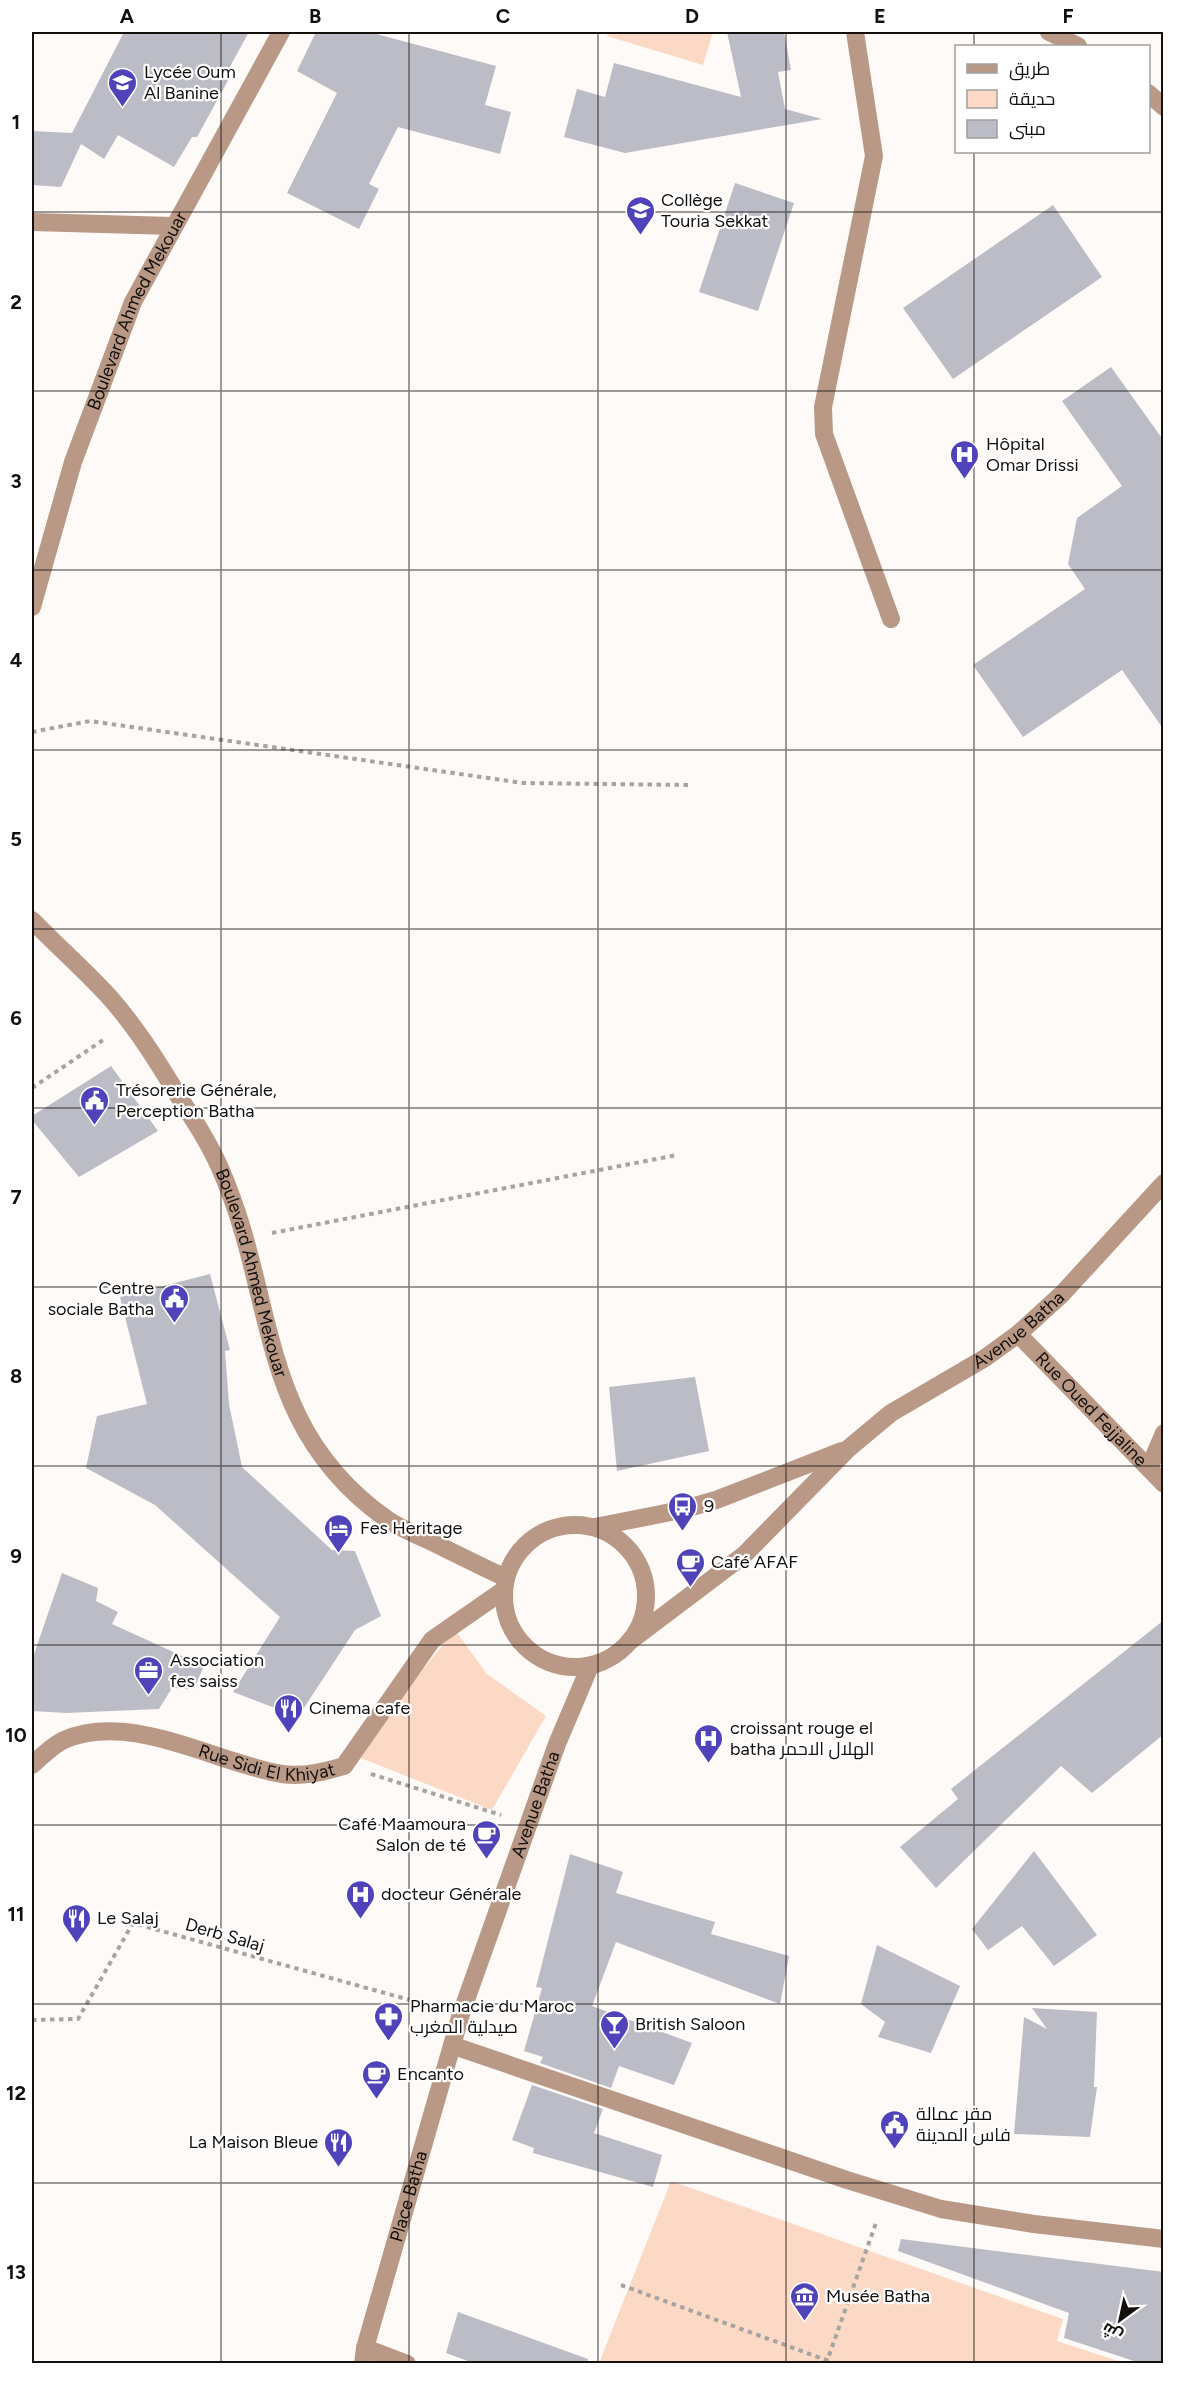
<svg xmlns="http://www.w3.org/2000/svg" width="1195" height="2395" viewBox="0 0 1195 2395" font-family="Figtree,Cairo,sans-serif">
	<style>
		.green { fill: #fcd9c4 }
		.building { fill: #bbbcc5 }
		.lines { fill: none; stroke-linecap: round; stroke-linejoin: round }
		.path { stroke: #a6a3a1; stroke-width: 4; stroke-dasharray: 4.5 4.5; stroke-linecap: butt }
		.lane { stroke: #b99986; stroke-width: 18 }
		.street { stroke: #b99986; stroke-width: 18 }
		.grid { fill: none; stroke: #120f0d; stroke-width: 1.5; stroke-opacity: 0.55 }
		.labels { text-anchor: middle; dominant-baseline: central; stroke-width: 4.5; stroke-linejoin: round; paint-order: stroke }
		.poi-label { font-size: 18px; fill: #120f0d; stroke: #fff; text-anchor: start }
		.street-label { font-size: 18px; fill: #120f0d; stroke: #fff }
		.neatline { fill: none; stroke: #120f0d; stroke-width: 2 }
		.grid-label { font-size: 20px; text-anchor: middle; font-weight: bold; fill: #120f0d }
	</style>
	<rect width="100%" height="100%" fill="#fefaf8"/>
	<path class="green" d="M608,32H713L703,65L607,36Z
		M455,1630L487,1674L546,1716L492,1810L353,1755Z
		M671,2181L1063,2319L1057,2341L1124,2363H599Z"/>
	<path class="building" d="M124,32H249L227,72L230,77L197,137H192L174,167L118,135L104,159L81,144L61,187L32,185V131L72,133Z
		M316,32H369L496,66L485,105L511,112L500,154L398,127L369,184L379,189L359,229L287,193L337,93L297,71Z
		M727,32H784L791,70L778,72L785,109L822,119L625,153L564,137L577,89L605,97L614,63L741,97Z
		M735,183L794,203L758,311L699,292Z
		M1053,205L1102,277L953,379L903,308Z
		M1111,367L1164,441V730L1122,670L1023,737L973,665L1085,589L1068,564L1077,518L1122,486L1062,401Z
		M111,1066L158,1131L79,1177L32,1120V1116Z
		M210,1274L230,1350L225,1351L229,1404L242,1467L332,1550L355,1551L381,1616L355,1630L298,1717L233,1692L280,1617L155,1505L86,1468L97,1416L147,1404L120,1297Z
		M695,1377L709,1451L617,1471L609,1387Z
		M62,1573L98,1588L96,1601L118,1612L112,1624L204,1666L194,1689L172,1688L159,1709L66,1713L32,1711V1660Z
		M1164,1620V1734L1092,1793L1061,1766L936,1888L900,1847L958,1799L951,1789Z
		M1034,1851L1097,1935L1054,1966L1022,1926L988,1950L972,1929Z
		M570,1854L623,1872L616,1893L715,1922L711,1934L789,1956L780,2004L616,1942L592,2006L692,2043L674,2085L619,2066L611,2088L540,2063L543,2057L524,2051L542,1988L536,1987Z
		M877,1945L960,1986L931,2053L878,2037L885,2022L861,2004Z
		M1032,2008L1097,2012L1094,2087H1097L1090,2137L1014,2134L1024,2017L1047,2029Z
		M532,2085L603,2109L594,2133L662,2155L653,2187L533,2153L534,2148L512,2140Z
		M901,2239L1164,2272V2364H1143L1064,2338L1069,2313L898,2251Z
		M458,2312L588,2359L587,2364H476L446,2353Z"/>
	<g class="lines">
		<path class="path" d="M32,732L90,721L523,783L691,785
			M32,1088L106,1038
			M272,1233L677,1155
			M371,1774L501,1815
			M32,2020L78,2019L133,1923L435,2007
			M621,2285L837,2364
			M826,2364L877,2220"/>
		<path class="lane" d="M855,32L874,156L823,407L824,434L891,619
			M1049,32L1078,46
			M1148,93L1164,107"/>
		<g class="street">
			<path d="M32,222L173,226"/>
			<path id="s1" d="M32,607L73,462L133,302L281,32"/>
			<path id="s2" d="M32,920C58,947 87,972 112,1000C138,1030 159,1064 179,1097C194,1120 209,1143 220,1168C278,1299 255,1427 388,1520C400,1528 415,1534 428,1540C454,1553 480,1566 506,1578"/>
			<path id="s3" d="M1018,1334L1164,1484"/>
			<path d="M1149,1468L1164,1433"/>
			<circle cx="575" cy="1596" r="71"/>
			<path d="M595,1527L681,1510L716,1500L842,1451"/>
			<path id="s4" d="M630,1641L744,1555L849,1448L891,1413L985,1358L1018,1334L1062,1294L1164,1183"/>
			<path id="s5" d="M32,1765C41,1757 53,1745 64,1740C132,1711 215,1763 282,1774C303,1777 324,1772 344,1766L432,1640L504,1590"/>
			<path d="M454,2046L847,2180L941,2209L1034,2224L1164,2239"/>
			<path d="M365,2348L407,2364"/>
			<path id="s6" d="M363,2364L365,2348L461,2014L557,1744L590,1666"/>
		</g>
	</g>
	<path class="grid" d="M221,32V2364M409,32V2364M598,32V2364M786,32V2364M974,32V46M974,152V2364M32,212H1164M32,391H1164M32,570H1164M32,750H1164M32,929H1164M32,1108H1164M32,1287H1164M32,1466H1164M32,1645H1164M32,1825H1164M32,2004H1164M32,2183H1164"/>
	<defs>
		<symbol id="university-pin" viewBox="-11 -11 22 30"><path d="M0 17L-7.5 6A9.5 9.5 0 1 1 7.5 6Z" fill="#5042b9" stroke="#fff"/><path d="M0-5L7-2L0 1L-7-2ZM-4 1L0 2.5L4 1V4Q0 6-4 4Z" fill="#fff"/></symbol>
		<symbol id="hospital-pin" viewBox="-11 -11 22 30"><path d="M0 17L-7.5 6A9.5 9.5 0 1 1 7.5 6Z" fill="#5042b9" stroke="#fff"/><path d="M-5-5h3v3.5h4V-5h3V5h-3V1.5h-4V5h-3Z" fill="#fff"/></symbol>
		<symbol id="civic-pin" viewBox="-11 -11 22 30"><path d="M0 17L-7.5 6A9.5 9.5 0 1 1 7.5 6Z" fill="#5042b9" stroke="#fff"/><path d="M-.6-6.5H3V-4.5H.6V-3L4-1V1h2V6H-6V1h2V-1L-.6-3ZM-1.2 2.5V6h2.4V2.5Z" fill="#fff"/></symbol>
		<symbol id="bus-pin" viewBox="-11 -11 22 30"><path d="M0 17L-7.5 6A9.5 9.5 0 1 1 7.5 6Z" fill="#5042b9" stroke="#fff"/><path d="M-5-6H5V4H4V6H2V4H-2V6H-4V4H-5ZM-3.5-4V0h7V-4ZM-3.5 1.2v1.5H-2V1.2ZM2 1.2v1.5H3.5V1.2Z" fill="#fff"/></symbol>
		<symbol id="hotel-pin" viewBox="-11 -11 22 30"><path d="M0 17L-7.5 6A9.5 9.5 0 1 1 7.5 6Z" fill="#5042b9" stroke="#fff"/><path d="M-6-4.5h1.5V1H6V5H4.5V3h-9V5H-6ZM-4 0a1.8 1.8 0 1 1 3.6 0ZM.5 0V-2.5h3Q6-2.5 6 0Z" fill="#fff"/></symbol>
		<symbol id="cafe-pin" viewBox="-11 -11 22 30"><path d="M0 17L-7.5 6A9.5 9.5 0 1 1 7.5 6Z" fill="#5042b9" stroke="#fff"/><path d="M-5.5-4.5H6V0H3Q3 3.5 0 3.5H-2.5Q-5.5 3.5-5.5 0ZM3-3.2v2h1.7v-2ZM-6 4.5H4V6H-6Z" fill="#fff"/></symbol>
		<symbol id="office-pin" viewBox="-11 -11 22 30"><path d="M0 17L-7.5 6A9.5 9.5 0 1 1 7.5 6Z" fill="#5042b9" stroke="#fff"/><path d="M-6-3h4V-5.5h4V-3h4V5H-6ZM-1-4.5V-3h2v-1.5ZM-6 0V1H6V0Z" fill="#fff"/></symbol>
		<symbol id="restaurant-pin" viewBox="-11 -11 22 30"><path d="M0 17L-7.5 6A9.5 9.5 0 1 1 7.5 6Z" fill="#5042b9" stroke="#fff"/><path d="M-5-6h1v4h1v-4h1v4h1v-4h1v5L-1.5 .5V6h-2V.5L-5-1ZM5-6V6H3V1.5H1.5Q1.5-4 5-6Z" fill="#fff"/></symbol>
		<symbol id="pharmacy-pin" viewBox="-11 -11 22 30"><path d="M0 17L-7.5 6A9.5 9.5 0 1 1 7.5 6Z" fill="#5042b9" stroke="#fff"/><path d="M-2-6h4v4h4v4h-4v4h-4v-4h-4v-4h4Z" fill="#fff"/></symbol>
		<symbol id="bar-pin" viewBox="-11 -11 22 30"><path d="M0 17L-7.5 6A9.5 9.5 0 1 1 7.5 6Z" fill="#5042b9" stroke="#fff"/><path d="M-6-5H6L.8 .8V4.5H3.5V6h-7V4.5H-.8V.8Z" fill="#fff"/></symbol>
		<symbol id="museum-pin" viewBox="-11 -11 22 30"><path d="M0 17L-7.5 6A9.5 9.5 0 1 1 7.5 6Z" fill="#5042b9" stroke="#fff"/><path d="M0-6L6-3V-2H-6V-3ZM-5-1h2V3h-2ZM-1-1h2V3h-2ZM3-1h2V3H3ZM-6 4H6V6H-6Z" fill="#fff"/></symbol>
	</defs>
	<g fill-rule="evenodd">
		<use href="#university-pin" x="106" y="66" width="33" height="45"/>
		<use href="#university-pin" x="624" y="194" width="33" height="45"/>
		<use href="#hospital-pin" x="948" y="438" width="33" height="45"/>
		<use href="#civic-pin" x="78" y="1084" width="33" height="45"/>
		<use href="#civic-pin" x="158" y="1282" width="33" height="45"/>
		<use href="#bus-pin" x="666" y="1490" width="33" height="45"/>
		<use href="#hotel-pin" x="322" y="1512" width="33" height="45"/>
		<use href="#cafe-pin" x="674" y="1546" width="33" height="45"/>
		<use href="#office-pin" x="132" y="1654" width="33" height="45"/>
		<use href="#restaurant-pin" x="272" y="1692" width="33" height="45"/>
		<use href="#hospital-pin" x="692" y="1722" width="33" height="45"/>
		<use href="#cafe-pin" x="470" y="1818" width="33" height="45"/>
		<use href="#hospital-pin" x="344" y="1878" width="33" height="45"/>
		<use href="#restaurant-pin" x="60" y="1902" width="33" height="45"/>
		<use href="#pharmacy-pin" x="372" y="2000" width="33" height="45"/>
		<use href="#bar-pin" x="598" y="2008" width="33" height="45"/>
		<use href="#cafe-pin" x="360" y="2058" width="33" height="45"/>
		<use href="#civic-pin" x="878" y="2108" width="33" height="45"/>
		<use href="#restaurant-pin" x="322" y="2126" width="33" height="45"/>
		<use href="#museum-pin" x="788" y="2280" width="33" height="45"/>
	</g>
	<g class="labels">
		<g class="poi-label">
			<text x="144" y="72">Lycée Oum<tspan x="144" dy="21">Al Banine</tspan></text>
			<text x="661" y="200">Collège<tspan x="661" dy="21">Touria Sekkat</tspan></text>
			<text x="986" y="444">Hôpital<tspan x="986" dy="21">Omar Drissi</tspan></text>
			<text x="116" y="1090">Trésorerie Générale,<tspan x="116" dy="21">Perception Batha</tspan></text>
			<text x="154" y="1288" text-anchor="end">Centre<tspan x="154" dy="21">sociale Batha</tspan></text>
			<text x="704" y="1506">9</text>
			<text x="360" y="1528">Fes Heritage</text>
			<text x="711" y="1562">Café AFAF</text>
			<text x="170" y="1660">Association<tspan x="170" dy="21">fes saiss</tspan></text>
			<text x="309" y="1708">Cinema cafe</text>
			<text x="730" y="1728">croissant rouge el<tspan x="730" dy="21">batha الهلال الاحمر</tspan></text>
			<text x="466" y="1824" text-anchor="end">Café Maamoura<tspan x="466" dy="21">Salon de té</tspan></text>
			<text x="381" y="1894">docteur Générale</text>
			<text x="97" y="1918">Le Salaj</text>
			<text x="410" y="2006">Pharmacie du Maroc<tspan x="410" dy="21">صيدلية المغرب</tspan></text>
			<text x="635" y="2024">British Saloon</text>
			<text x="397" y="2074">Encanto</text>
			<text x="916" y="2114">مقر عمالة<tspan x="916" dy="21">فاس المدينة</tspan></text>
			<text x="318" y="2142" text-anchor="end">La Maison Bleue</text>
			<text x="826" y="2296">Musée Batha</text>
		</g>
		<g class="street-label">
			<text stroke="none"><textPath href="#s1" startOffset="315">Boulevard Ahmed Mekouar</textPath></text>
			<text stroke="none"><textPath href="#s2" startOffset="423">Boulevard Ahmed Mekouar</textPath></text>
			<text stroke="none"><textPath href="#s4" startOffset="500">Avenue Batha</textPath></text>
			<text stroke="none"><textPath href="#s3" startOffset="105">Rue Oued Fejjaline</textPath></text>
			<text stroke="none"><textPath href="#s5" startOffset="249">Rue Sidi El Khiyat</textPath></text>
			<text stroke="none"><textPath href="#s6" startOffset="586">Avenue Batha</textPath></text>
			<text transform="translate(225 1935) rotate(16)">Derb Salaj</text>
			<text stroke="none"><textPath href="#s6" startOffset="174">Place Batha</textPath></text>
		</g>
	</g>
	<rect width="1195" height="2395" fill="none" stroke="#ffffff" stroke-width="66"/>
	<rect x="955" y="45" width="195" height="108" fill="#ffffff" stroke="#a09f9e" stroke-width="1.5"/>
	<rect x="967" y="64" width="30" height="9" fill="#b99986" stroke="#a09f9e" stroke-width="1.5"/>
	<text x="1009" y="75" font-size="18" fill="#120f0d">طريق</text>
	<rect x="967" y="90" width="30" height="18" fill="#fcd9c4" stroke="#a09f9e" stroke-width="1.5"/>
	<text x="1009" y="105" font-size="18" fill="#120f0d">حديقة</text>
	<rect x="967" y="120" width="30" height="18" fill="#bbbcc5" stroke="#a09f9e" stroke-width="1.5"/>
	<text x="1009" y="135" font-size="18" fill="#120f0d">مبنى</text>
	<g transform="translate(1120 2320) rotate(213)" stroke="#ffffff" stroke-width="4.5" paint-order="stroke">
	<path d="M0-4.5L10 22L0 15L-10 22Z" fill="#120f0d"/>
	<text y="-9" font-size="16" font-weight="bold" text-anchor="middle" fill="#120f0d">ش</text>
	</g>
	<rect x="33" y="33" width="1129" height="2329" class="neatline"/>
	<g class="grid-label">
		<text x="127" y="23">A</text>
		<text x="315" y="23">B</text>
		<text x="503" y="23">C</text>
		<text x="692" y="23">D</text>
		<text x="880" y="23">E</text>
		<text x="1068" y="23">F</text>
		<text x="16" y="129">1</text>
		<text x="16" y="309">2</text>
		<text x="16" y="488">3</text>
		<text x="16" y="667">4</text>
		<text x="16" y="846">5</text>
		<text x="16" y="1025">6</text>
		<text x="16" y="1204">7</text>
		<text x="16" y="1383">8</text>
		<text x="16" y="1563">9</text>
		<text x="16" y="1742">10</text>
		<text x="16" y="1921">11</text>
		<text x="16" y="2100">12</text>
		<text x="16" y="2279">13</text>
	</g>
</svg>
